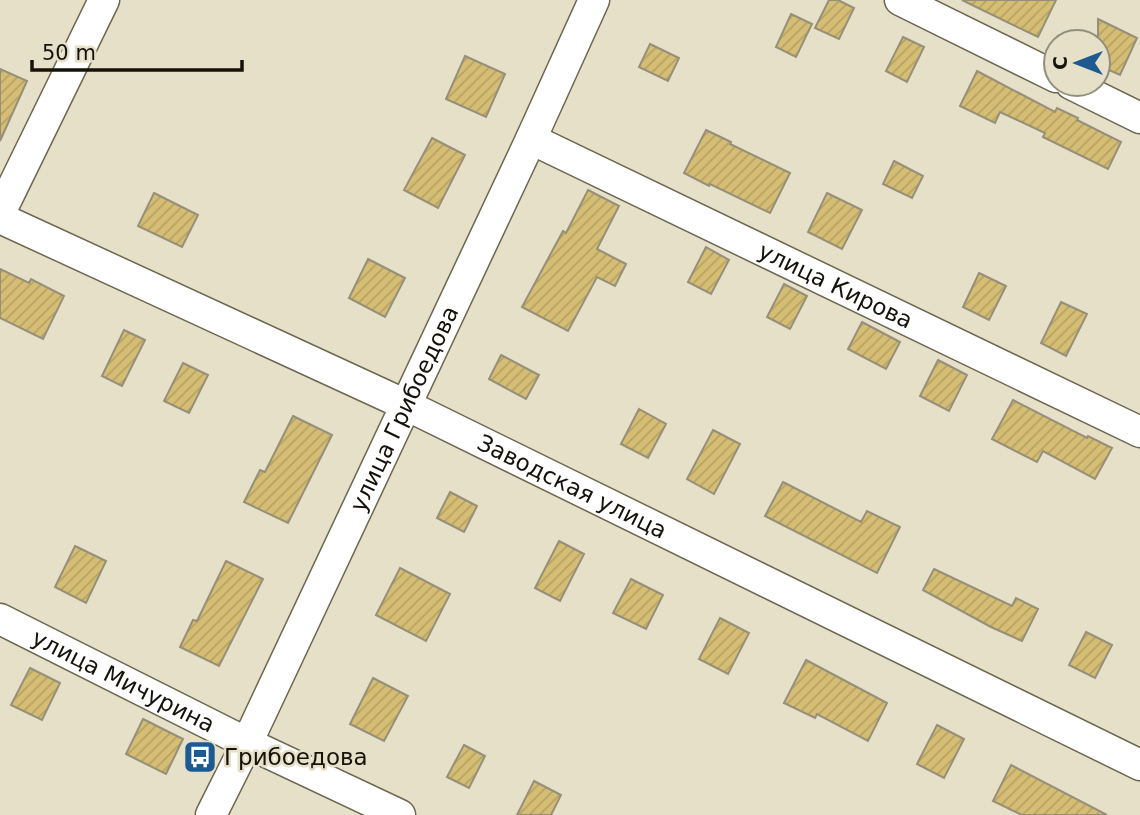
<svg xmlns="http://www.w3.org/2000/svg" width="1140" height="815" viewBox="0 0 1140 815" font-family="'DejaVu Sans',sans-serif">
	<style>
		.building { fill: url(#building-hatch); stroke: #968f79; stroke-width: 2 }
		.lines { fill: none; stroke-linecap: round; stroke-linejoin: round }
		.minor-casing { stroke: #6c6651; stroke-width: 33 }
		.minor { stroke: #fff; stroke-width: 30 }
		.labels { text-anchor: middle; dominant-baseline: central; stroke-width: 5; stroke-linejoin: round; paint-order: stroke }
		.street-label { font-size: 23px; fill: #14120a; stroke: #e6e0c8 }
		.poi-label { font-size: 23px; fill: #14120a; stroke: #e6e0c8; text-anchor: start }
	</style>
	<defs>
		<pattern id="building-hatch" width="6" height="6" patternUnits="userSpaceOnUse" patternTransform="scale(1.75)"><rect width="6" height="6" fill="#d5be74"/><path d="M-1 1l2-2M0 6l6-6M5 7l2-2" fill="none" stroke="#b6a263"/></pattern>
	</defs>
	<rect width="100%" height="100%" fill="#e6e0c8"/>
	<path class="building" d="M829,0H838L854,8L839,39L815,28Z
		M962,0H1056L1038,37Z
		M791,14L812,24L796,57L776,47Z
		M1098,19L1137,38L1120,75L1098,65Z
		M903,37L924,47L907,82L886,71Z
		M650,44L679,58L668,81L639,67Z
		M465,56L505,74L486,117L446,99Z
		M0,69L27,81L0,141Z
		M977,71L1055,112L1057,108L1078,118L1077,120L1121,142L1108,169L1043,137L1045,133L1000,112L995,123L960,106Z
		M706,130L731,142L730,144L790,173L770,213L710,184L709,186L684,173Z
		M432,138L465,155L438,208L404,190Z
		M894,161L923,176L912,198L883,184Z
		M588,190L619,206L597,249L626,264L615,286L597,277L568,331L522,307L563,231L566,233Z
		M154,193L198,215L182,247L138,226Z
		M827,193L862,210L842,249L808,232Z
		M706,247L729,260L711,294L688,282Z
		M368,259L405,278L385,317L349,298Z
		M0,269L29,283L31,279L64,296L43,339L0,318Z
		M979,273L1006,286L989,320L963,307Z
		M784,284L807,296L790,329L767,317Z
		M1061,302L1087,314L1066,356L1041,343Z
		M862,322L900,342L886,369L848,349Z
		M124,330L145,340L122,386L102,376Z
		M501,355L539,375L526,399L489,379Z
		M938,360L967,375L949,411L920,396Z
		M183,363L208,375L189,413L164,401Z
		M1013,400L1087,438L1088,436L1112,448L1095,479L1043,451L1037,462L992,439Z
		M639,409L666,424L648,458L621,444Z
		M293,416L332,435L288,523L244,502L260,470L265,472Z
		M713,430L740,444L714,494L687,479Z
		M783,482L861,522L867,511L900,527L877,573L765,516Z
		M450,492L477,506L464,532L437,518Z
		M559,541L584,554L560,601L535,588Z
		M75,546L106,561L86,603L55,587Z
		M226,561L263,579L219,666L180,647L193,620L197,621Z
		M400,568L450,594L426,641L376,615Z
		M934,569L1012,606L1016,598L1038,609L1022,641L991,627L923,590Z
		M631,579L663,595L646,629L613,613Z
		M720,618L749,633L728,674L699,659Z
		M1086,632L1112,645L1095,678L1069,665Z
		M806,660L887,703L868,741L817,714L815,718L784,703Z
		M30,668L60,683L42,720L11,705Z
		M373,678L408,696L384,741L350,724Z
		M143,719L183,739L166,774L126,754Z
		M937,725L964,739L944,778L917,764Z
		M464,745L485,756L469,788L447,777Z
		M1011,765L1107,815H1022L993,801Z
		M534,781L561,795L551,815H517Z"/>
	<g class="lines">
		<defs>
			<g id="minor">
				<path d="M900,0L1056,77"/>
				<path d="M1071,84L1140,118"/>
				<path id="s1" d="M531,139L1140,432"/>
				<path d="M0,213L104,0"/>
				<path id="s2" d="M0,218L406,405L1140,765"/>
				<path id="s3" d="M0,619L247,743L400,815"/>
				<path id="s4" d="M211,815L247,743L531,139L594,0"/>
			</g>
		</defs>
		<use href="#minor" class="minor-casing"/>
		<use href="#minor" class="minor"/>
	</g>
	<defs>
		<symbol id="bus-square" viewBox="-11 -11 22 22"><rect x="-9" y="-9" width="18" height="18" rx="4" fill="#1c5a90" stroke="#e6e0c8"/><path d="M-5-6H5V4H4V6H2V4H-2V6H-4V4H-5ZM-3.5-4V0h7V-4ZM-3.5 1.2v1.5H-2V1.2ZM2 1.2v1.5H3.5V1.2Z" fill="#fff"/></symbol>
	</defs>
	<g fill-rule="evenodd">
		<use href="#bus-square" x="181" y="738" width="38" height="38"/>
	</g>
	<g class="labels">
		<g class="street-label">
			<text stroke="none"><textPath href="#s1" startOffset="338">улица Кирова</textPath></text>
			<text stroke="none"><textPath href="#s4" startOffset="450">улица Грибоедова</textPath></text>
			<text stroke="none"><textPath href="#s2" startOffset="632">Заводская улица</textPath></text>
			<text stroke="none"><textPath href="#s3" startOffset="138">улица Мичурина</textPath></text>
		</g>
		<g class="poi-label">
			<text x="224" y="757">Грибоедова</text>
		</g>
	</g>
	<g transform="translate(1077 63) rotate(270)"><circle r="33" fill="#e6e0c8" stroke="#928e7c" stroke-width="2"/>
	<path d="M0-5L12 26L0 18L-12 26Z" fill="#1c5a90"/>
	<text y="-10" font-size="19" font-weight="bold" text-anchor="middle" fill="#14120a">С</text>
	</g>
	<path d="M32 60v10h210v-10" fill="none" stroke="#14120a" stroke-width="3.5"/>
	<text x="42" y="60" font-size="21" fill="#14120a" stroke="#e6e0c8" stroke-width="5" paint-order="stroke">50 m</text>
</svg>
